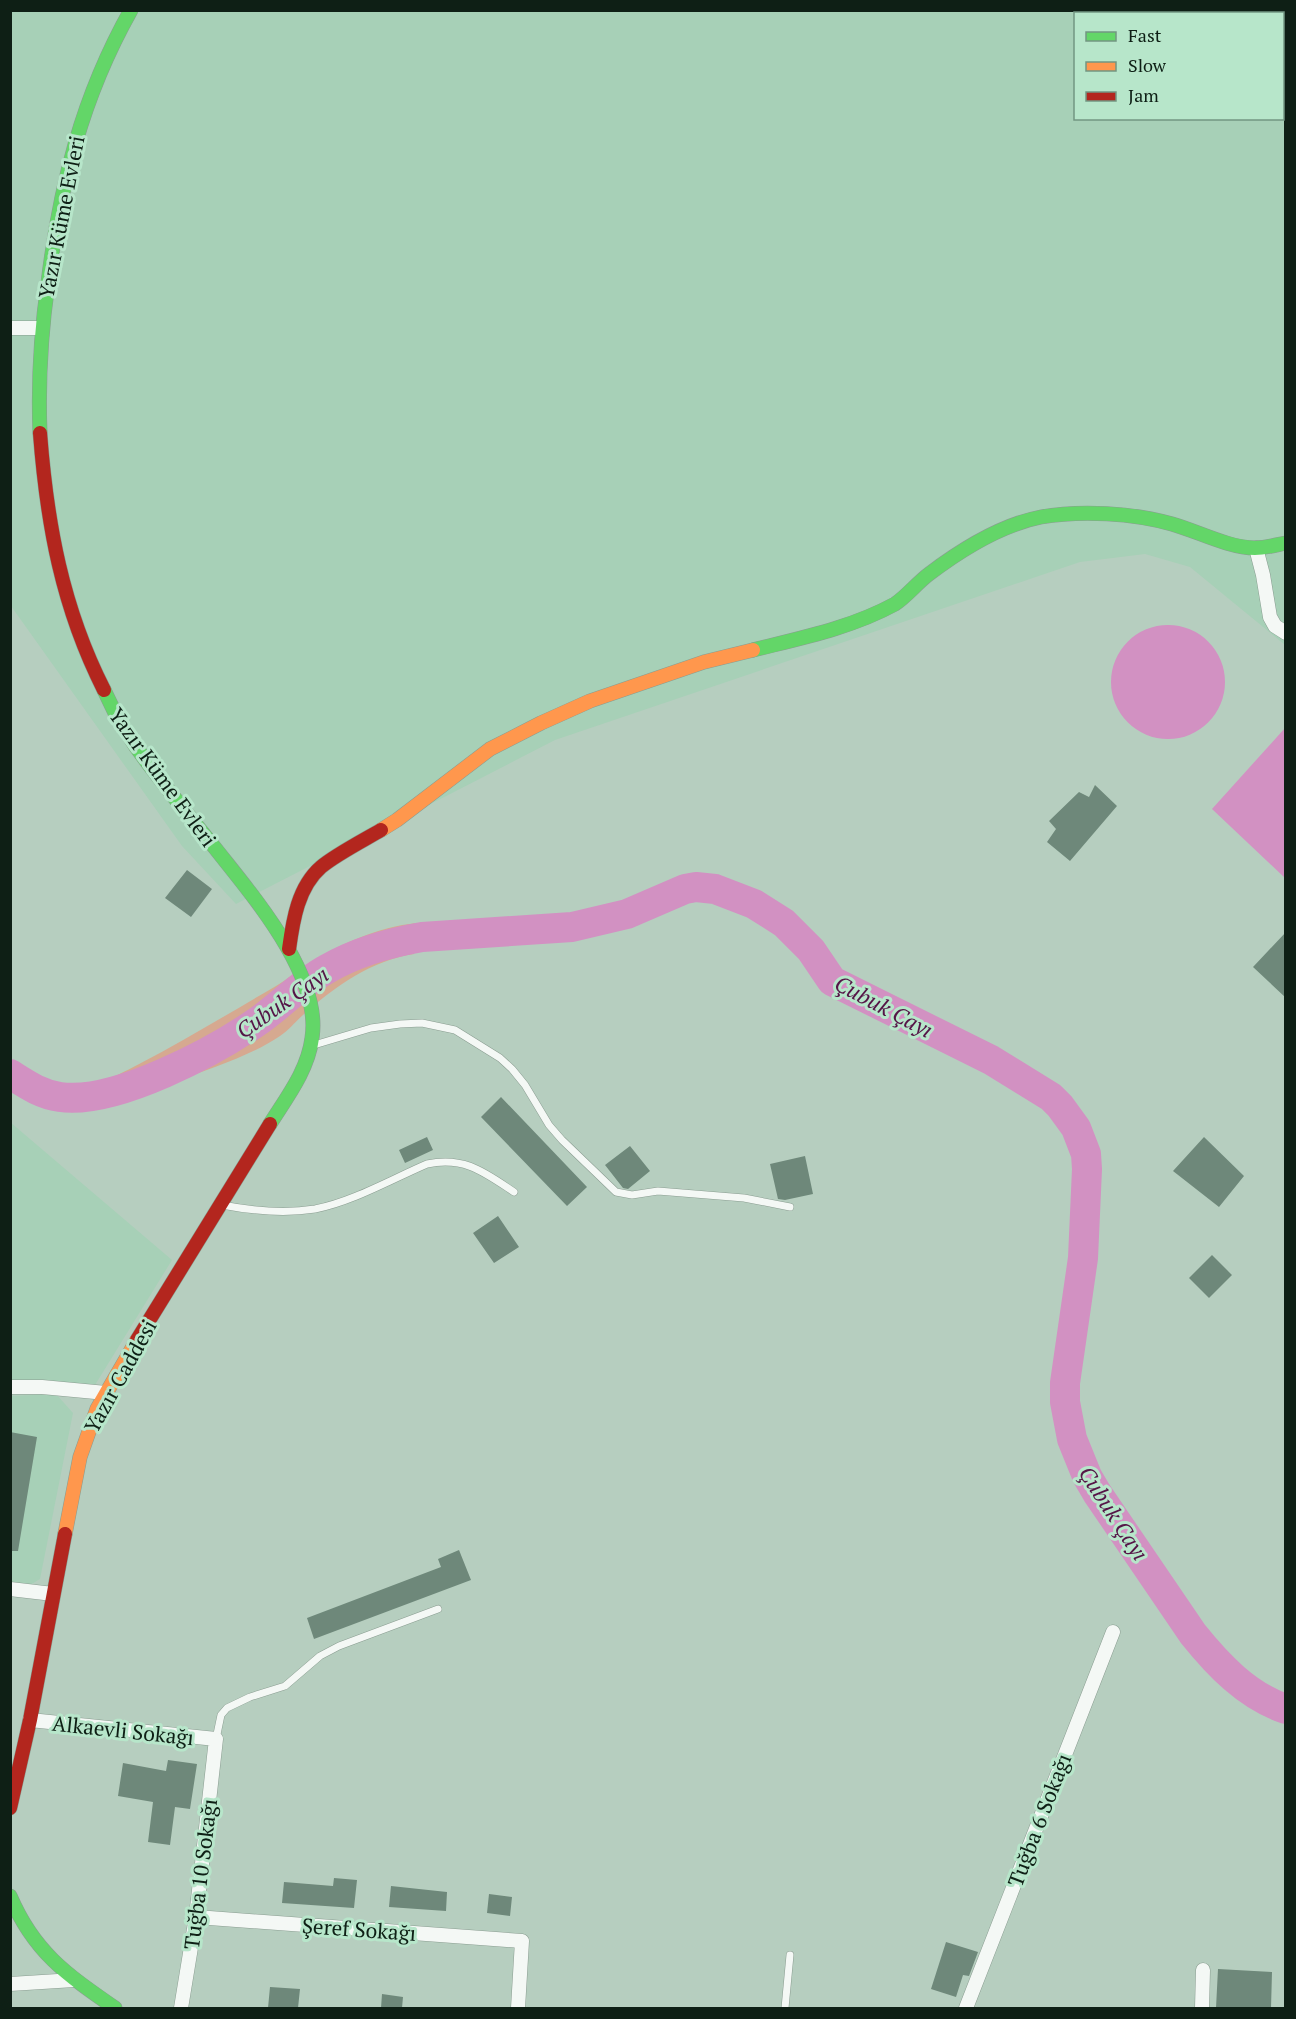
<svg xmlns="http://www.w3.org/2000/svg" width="1296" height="2019" viewBox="0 0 1296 2019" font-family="'PT Serif',serif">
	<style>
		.built { fill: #a7d0b7; fill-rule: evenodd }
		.green { fill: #d6a990 }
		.water { fill: #d291c2 }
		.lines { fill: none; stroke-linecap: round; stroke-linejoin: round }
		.river { stroke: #d291c2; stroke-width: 30 }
		.building { fill: #6e887a }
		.lane-casing { stroke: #8a9d91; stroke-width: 8 }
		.street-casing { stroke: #8a9d91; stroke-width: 15 }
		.fast-casing { stroke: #8a9d91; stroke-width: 15 }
		.slow-casing { stroke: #8a9d91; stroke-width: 15 }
		.jam-casing { stroke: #8a9d91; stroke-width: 15 }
		.lane { stroke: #f4f8f5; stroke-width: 7 }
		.street { stroke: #f4f8f5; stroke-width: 14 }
		.fast { stroke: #63d668; stroke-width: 14 }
		.slow { stroke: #ff974d; stroke-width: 14 }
		.jam { stroke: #b3261e; stroke-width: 14 }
		.labels { text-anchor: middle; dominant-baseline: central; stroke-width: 6; stroke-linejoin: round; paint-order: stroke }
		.street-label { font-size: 21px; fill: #0e1f15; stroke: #b7e6ca }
		.water-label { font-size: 22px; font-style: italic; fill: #551547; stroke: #b7e6ca }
	</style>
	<rect width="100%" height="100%" fill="#b6cebf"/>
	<path class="built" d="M10,11H1285V645L1190,567L1145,554L1080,562L555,740L236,904L182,846L11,606ZM1076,14H1282V118H1076Z
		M10,1122L172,1260L95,1385L36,1381L11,1383Z
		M56,1394L73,1413L40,1579L25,1588L11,1586L10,1396Z"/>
	<path class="green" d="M417,923L414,954C372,960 334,987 303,1015C295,1022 289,1030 280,1036C249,1057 210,1068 175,1082C150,1092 120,1107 93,1110C66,1114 33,1105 11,1090L10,1064C25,1073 42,1086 59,1088C89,1093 115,1076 141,1063C187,1039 231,1012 276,986C287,980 296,971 306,965C340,944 378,927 417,923Z"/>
	<path class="water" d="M1111 682a57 57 0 1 1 114 0a57 57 0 1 1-114 0Z
		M1285,728V878L1212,809Z"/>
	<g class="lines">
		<path class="river" d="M10,1074C26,1084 40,1094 60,1097C115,1105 216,1051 261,1019C283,1003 303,982 327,969C356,952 388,943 422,937L572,927L627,914L685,889L696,887L715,889L754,904L784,923L811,950L832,981L991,1060L1051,1097L1060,1106L1076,1128L1086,1154L1087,1169L1083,1258L1065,1383V1402L1072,1439L1087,1476L1097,1493L1193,1634C1218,1665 1247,1696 1286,1709"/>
	</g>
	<path class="building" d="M1095,785L1117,806L1070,861L1047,842L1056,829L1049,821L1079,792L1089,797Z
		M187,870L212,889L191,917L165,898Z
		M1286,932V998L1253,967Z
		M501,1097L587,1187L567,1206L481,1117Z
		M427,1137L433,1150L405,1163L399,1150Z
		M1204,1137L1244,1176L1219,1207L1173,1171Z
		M630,1146L650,1171L628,1189L623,1188L605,1165Z
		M805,1156L813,1194L785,1200L778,1199L770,1164Z
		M498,1216L519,1247L494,1263L473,1233Z
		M1212,1255L1232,1275L1209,1298L1189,1278Z
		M10,1432L37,1437L18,1551H10Z
		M459,1550L471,1580L314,1639L307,1618L441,1567L438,1559Z
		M168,1760L197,1764L190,1809L175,1807L170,1845L148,1842L153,1802L118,1796L123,1763L166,1771Z
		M334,1878L357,1880L354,1908L282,1903L284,1882L333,1886Z
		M391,1886L447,1892L446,1911L389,1907Z
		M489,1894L512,1897L510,1916L487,1913Z
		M946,1942L978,1952L969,1976L963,1975L956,1997L931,1989Z
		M1218,1969L1272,1972L1271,2008H1216Z
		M270,1987L300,1989L298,2008H268Z
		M382,1994L403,1997L402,2008H381Z"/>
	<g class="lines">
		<defs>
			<path id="lane" d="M314,1045L371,1028L400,1024L422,1023L455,1030L500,1058L512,1069L525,1085L549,1125L562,1140L616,1192L632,1195L658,1191L744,1198L790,1207
				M222,1205C253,1211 284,1214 315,1209C352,1202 392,1179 427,1164C464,1156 484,1172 514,1192
				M216,1739L221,1715L227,1708L250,1697L285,1686L320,1656L339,1646L438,1609
				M785,2008L790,1955"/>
			<path id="street" d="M10,328H42
				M1256,548L1263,575L1270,617L1275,626L1286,633
				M10,1387H42L106,1393
				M10,1589L53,1594
				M30,1720L216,1739L196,1917L181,2008
				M196,1917L522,1941L518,2008
				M10,1984L74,1980
				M966,2008L1113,1632
				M1202,2008L1203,1970"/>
			<path id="fast" d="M40,433C38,383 41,332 48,283C60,185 82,97 131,10
				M753,650C801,638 851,628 895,604C907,596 917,583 929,574C962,549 1000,525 1041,517C1081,510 1133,513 1172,524C1197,531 1229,548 1255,548C1265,548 1276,545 1286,543
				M104,690L117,717L136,747C161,782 188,815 215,848C252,895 322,975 312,1038C308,1070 287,1097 270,1124
				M10,1896C34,1952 66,1974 115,2008"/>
			<path id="slow" d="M381,830L397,820L490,749L541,723L590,701L704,662L753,650
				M65,1534L80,1457L97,1409L137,1340"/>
			<path id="jam" d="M40,433C47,524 62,607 104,690
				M289,949C293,920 298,887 321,867C335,855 364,840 381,830
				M137,1340L270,1124
				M10,1808L30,1720L65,1534"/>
		</defs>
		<use href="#lane" class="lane-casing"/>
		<use href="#street" class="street-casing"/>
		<use href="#fast" class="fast-casing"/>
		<use href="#slow" class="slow-casing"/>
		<use href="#jam" class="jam-casing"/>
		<use href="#lane" class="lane"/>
		<use href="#street" class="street"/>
		<use href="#fast" class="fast"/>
		<use href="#slow" class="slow"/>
		<use href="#jam" class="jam"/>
	</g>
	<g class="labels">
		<g class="street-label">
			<text transform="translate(61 217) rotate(-79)">Yazır Küme Evleri</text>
			<text transform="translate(163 777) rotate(54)">Yazır Küme Evleri</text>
			<text transform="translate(120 1376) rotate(-61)">Yazır Caddesi</text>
			<text transform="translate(123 1730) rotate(6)">Alkaevli Sokağı</text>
			<text transform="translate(1039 1820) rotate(-69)">Tuğba 6 Sokağı</text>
			<text transform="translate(200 1874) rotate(-83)">Tuğba 10 Sokağı</text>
			<text transform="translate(359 1929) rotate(4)">Şeref Sokağı</text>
		</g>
		<g class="water-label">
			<text transform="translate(282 1002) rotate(-35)">Çubuk Çayı</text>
			<text transform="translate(884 1006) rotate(28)">Çubuk Çayı</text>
			<text transform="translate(1114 1513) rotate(57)">Çubuk Çayı</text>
		</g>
	</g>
	<rect width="1296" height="2019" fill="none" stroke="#0e1f15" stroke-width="24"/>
	<rect x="1074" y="12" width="210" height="108" fill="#b7e6ca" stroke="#739682" stroke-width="1.5"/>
	<rect x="1086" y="32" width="30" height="9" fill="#63d668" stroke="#739682" stroke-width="1.5"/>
	<text x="1128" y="42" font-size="18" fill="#0e1f15">Fast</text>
	<rect x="1086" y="62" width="30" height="9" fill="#ff974d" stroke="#739682" stroke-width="1.5"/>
	<text x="1128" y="72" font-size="18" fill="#0e1f15">Slow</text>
	<rect x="1086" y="92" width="30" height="9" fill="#b3261e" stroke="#739682" stroke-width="1.5"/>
	<text x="1128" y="102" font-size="18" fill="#0e1f15">Jam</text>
</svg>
